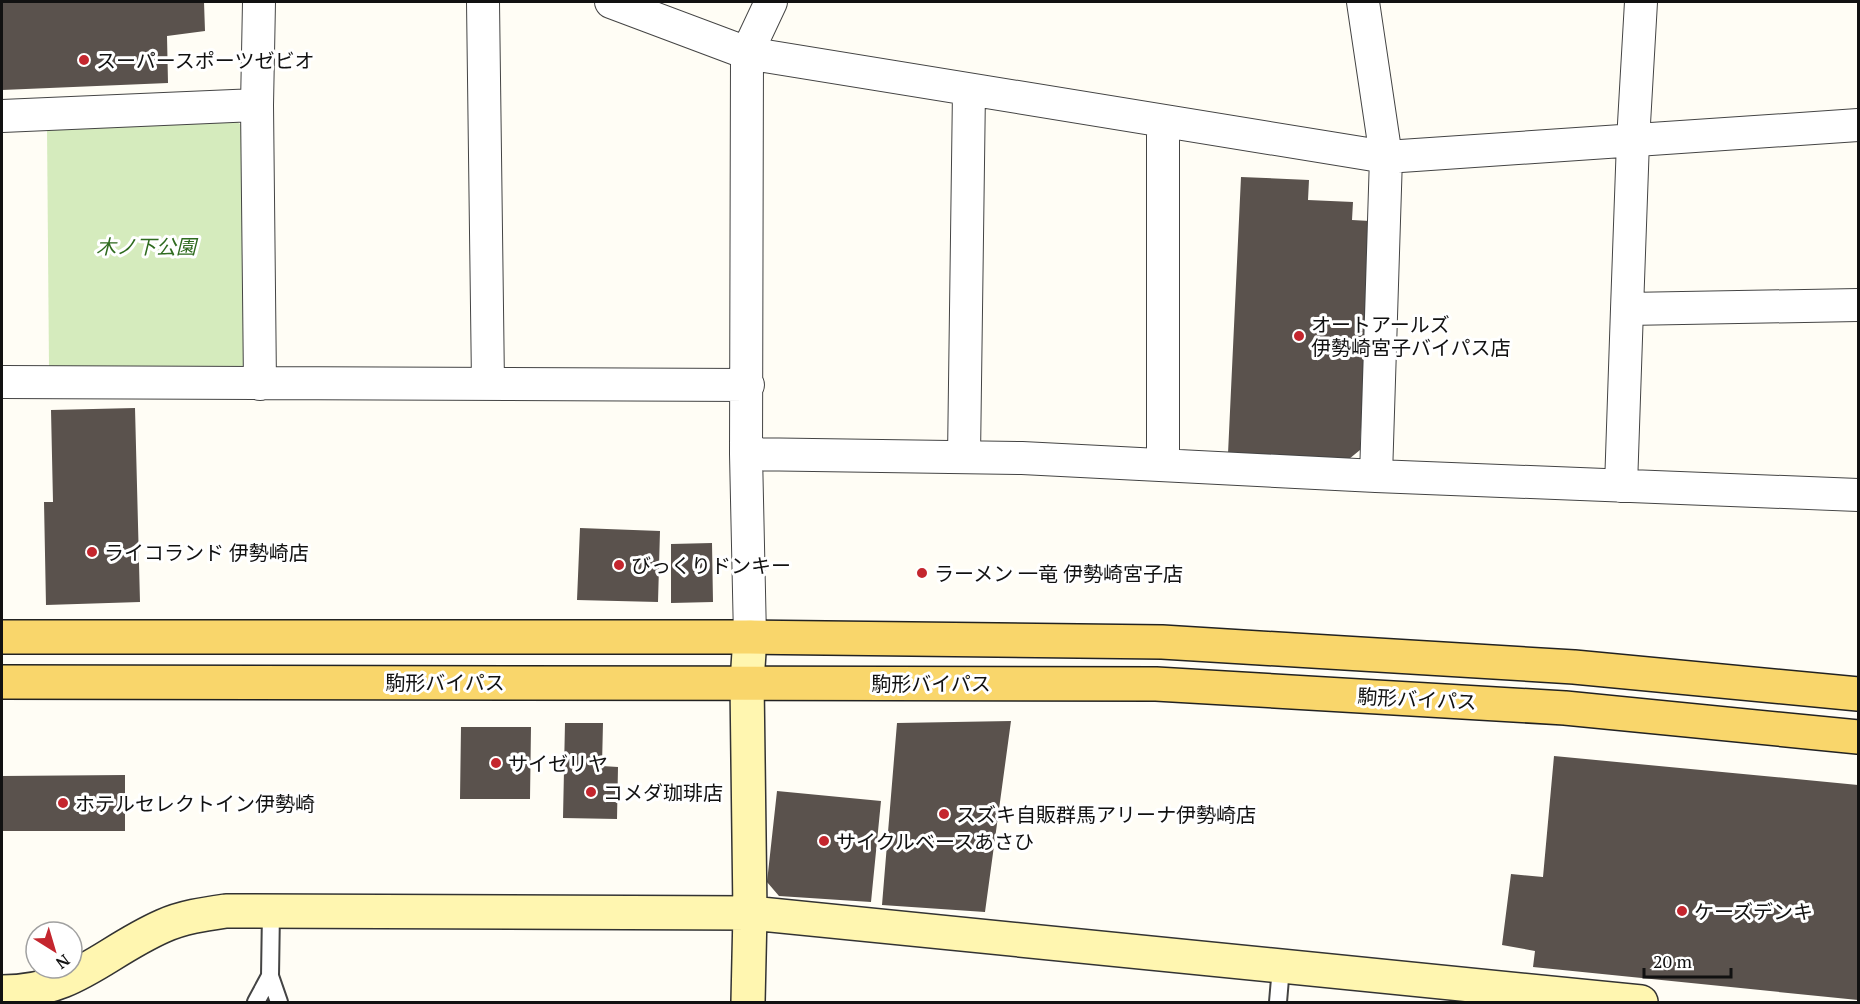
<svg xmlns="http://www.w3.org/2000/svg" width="1860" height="1004" viewBox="0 0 1860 1004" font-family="'PT Serif','Noto Sans JP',serif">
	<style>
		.green { fill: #d5ebbd }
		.building { fill: #5a524d }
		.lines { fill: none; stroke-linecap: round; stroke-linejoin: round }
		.lane-casing { stroke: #444; stroke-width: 20 }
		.street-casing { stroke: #444; stroke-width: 34 }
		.secondary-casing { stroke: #333; stroke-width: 36 }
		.primary-casing { stroke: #222; stroke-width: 36 }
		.lane { stroke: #fff; stroke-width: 16 }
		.street { stroke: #fff; stroke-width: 32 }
		.secondary { stroke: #fff6b0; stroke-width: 33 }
		.primary { stroke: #f9d66b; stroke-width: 33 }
		.poi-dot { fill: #c4262e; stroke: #fff; stroke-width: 2 }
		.labels { text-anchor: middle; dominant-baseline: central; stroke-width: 6; stroke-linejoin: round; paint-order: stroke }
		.poi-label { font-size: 20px; fill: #111; stroke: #fff; text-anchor: start }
		.park-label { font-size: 20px; font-style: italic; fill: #2f6b1f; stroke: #fff }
		.street-label { font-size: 20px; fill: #111; stroke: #fff }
	</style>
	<rect width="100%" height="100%" fill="#fffdf5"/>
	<path class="green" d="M236,121L245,128L244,365L239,371L49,368L47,128Z"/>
	<path class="building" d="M2,2H204L205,31L167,36L168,83L2,90Z
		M1241,177L1309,180L1308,200L1353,202L1352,220L1370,221L1360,450L1349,459L1228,454Z
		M135,408L140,602L46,605L44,502H53L51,410Z
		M580,528L660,531L658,602L577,600Z
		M712,543L713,602L671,603V544Z
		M1011,721L985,912L882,905L897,723Z
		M565,723H603L602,766L618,767L617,819L563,818Z
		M461,727H531L530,799H460Z
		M1554,756L1858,785V1000L1533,967L1535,951L1502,945L1511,874L1543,877Z
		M125,775V831H2V776Z
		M777,791L881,801L871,902L779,896L767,882Z"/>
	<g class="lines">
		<defs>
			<path id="lane" d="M270,976L279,1002
				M256,1002L270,976L271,911
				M1278,1002L1281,967"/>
			<path id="street" d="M259,2L257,105L260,384
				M483,2L488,384
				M611,2L747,53L1386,157L1858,125
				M1363,2L1386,157L1376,476
				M2,116L257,105
				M1163,122V465
				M1627,309L1633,141L1641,2
				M2,382L748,385
				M746,454L1022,458L1376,476L1858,495
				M964,457L969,90
				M1621,486L1627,309L1858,305
				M750,637L746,454L747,53L771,2"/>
			<path id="secondary" d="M2,992C75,992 102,953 163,926C183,917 205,914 226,911L750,913L1641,1002
				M748,1002L750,913L747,682L750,637"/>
			<path id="primary" d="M2,637H750L1162,642L1574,667L1858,694
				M2,682L1156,684L1565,708L1858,737"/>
		</defs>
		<use href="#lane" class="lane-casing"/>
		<use href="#street" class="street-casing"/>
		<use href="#secondary" class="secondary-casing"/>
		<use href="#primary" class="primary-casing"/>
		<use href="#lane" class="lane"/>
		<use href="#street" class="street"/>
		<use href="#secondary" class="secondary"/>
		<use href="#primary" class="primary"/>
	</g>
	<g class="poi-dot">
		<circle cx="84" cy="60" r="6"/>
		<circle cx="1299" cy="336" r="6"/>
		<circle cx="92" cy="552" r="6"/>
		<circle cx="619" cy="565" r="6"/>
		<circle cx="922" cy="573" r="6"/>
		<circle cx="496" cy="763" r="6"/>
		<circle cx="591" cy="792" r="6"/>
		<circle cx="63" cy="803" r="6"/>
		<circle cx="944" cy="814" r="6"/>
		<circle cx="824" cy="841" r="6"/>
		<circle cx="1682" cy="911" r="6"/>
	</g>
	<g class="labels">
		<g class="poi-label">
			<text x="96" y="60">スーパースポーツゼビオ</text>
			<text x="1311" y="324">オートアールズ<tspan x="1311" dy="23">伊勢崎宮子バイパス店</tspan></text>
			<text x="104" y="552">ライコランド 伊勢崎店</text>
			<text x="631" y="565">びっくりドンキー</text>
			<text x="934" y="573">ラーメン 一竜 伊勢崎宮子店</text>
			<text x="508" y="763">サイゼリヤ</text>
			<text x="603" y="792">コメダ珈琲店</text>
			<text x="75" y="803">ホテルセレクトイン伊勢崎</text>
			<text x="956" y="814">スズキ自販群馬アリーナ伊勢崎店</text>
			<text x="836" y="841">サイクルベースあさひ</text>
			<text x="1694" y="911">ケーズデンキ</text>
		</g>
		<g class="park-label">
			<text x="146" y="246">木ノ下公園</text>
		</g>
		<g class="street-label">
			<text x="445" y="682">駒形バイパス</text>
			<text x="931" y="683">駒形バイパス</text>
			<text transform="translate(1417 699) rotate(3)">駒形バイパス</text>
		</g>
	</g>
	<rect width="1860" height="1004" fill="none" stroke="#111111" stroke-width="6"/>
	<g transform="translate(54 950) rotate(143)"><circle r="28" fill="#ffffff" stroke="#a0a0a0" stroke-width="1.5"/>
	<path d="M0-4.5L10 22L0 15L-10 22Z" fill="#c4262e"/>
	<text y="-9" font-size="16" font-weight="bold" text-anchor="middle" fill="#111111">N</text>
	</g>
	<path d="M1644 968v9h87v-9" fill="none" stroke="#111111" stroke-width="3"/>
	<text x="1653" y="968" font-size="18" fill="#111111" stroke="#ffffff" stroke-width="4.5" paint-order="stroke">20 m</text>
</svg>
